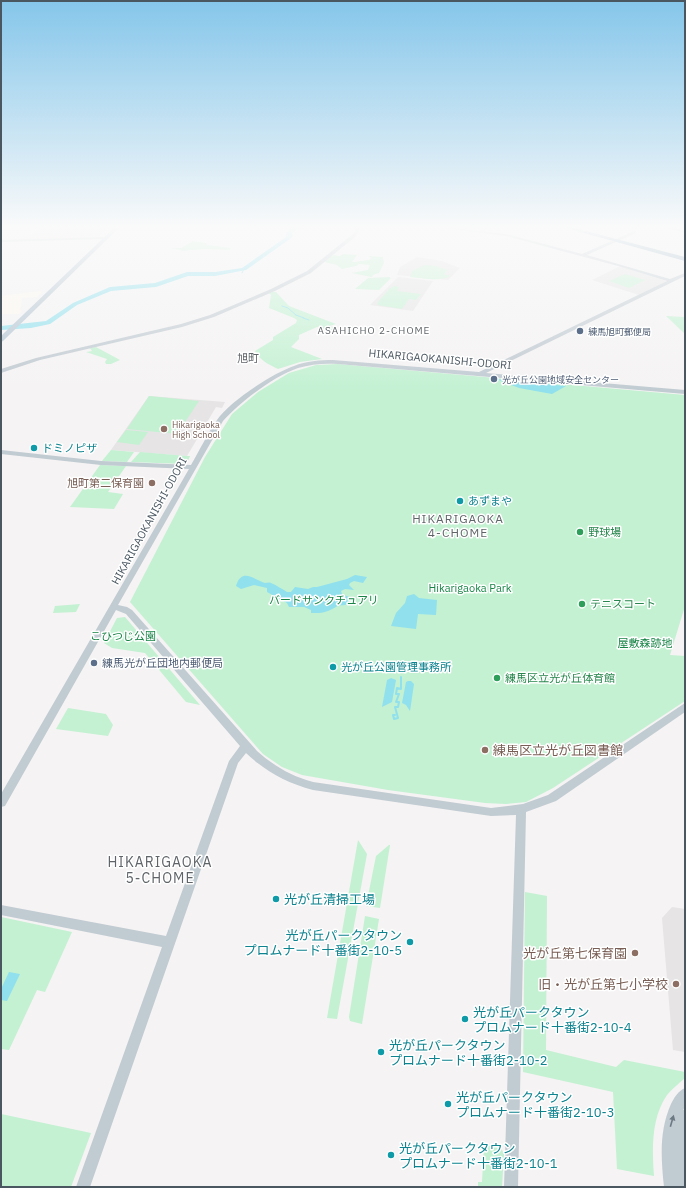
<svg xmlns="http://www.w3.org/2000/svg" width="686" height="1188" viewBox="0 0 686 1188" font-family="'IBM Plex Sans','Noto Sans JP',sans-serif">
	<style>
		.commercial { fill: #fdf8ef }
		.education { fill: #e6e4e5 }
		.medical { fill: #fce7e6 }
		.green { fill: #c3f1d2 }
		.water { fill: #91e0ed }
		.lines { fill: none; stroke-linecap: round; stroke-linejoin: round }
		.stream-far1 { stroke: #91e0ed; stroke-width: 1 }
		.stream { stroke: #91e0ed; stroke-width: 2 }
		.river { fill: #91e0ed; fill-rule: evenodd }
		.minor { fill: #c1cbd2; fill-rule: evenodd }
		.major { fill: #b3c4d1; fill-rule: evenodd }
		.highway { fill: #8ba9c0; fill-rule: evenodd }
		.rail-casing { stroke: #b5b8bd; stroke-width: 2 }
		.rail { stroke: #fff; stroke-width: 1; stroke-dasharray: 2.5; stroke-linecap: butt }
		.oneway { fill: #6e7a83 }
		.service-dot { fill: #5c6f8a; stroke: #fff; stroke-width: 1.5 }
		.education-dot { fill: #8d6e63; stroke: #fff; stroke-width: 1.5 }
		.culture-dot { fill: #0f9aa8; stroke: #fff; stroke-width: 1.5 }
		.leisure-dot { fill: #2e9e5b; stroke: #fff; stroke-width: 1.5 }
		.labels { text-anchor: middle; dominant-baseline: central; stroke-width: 3; stroke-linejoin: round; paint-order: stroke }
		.far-service-label { font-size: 9px; fill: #4e5e75; stroke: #fff; text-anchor: start }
		.far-education-label { font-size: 9px; fill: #785e54; stroke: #fff; text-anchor: start }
		.far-neighbourhood-label { font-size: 10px; letter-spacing: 1px; fill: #5f6468; stroke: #fff }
		.far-quarter-label { font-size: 11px; fill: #5f6468; stroke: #fff }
		.street-label { font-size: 11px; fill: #4a5761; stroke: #fff }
		.culture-label { font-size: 11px; fill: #0d838f; stroke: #fff; text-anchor: start }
		.education-label { font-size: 11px; fill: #785e54; stroke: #fff; text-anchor: end }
		.leisure-label { font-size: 11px; fill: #27864d; stroke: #fff; text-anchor: start }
		.park-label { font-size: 11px; fill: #188547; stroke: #fff }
		.service-label { font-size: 11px; fill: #4e5e75; stroke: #fff; text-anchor: start }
		.neighbourhood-label { font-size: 12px; letter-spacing: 1px; fill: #5f6468; stroke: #fff }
		.near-education-label { font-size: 13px; fill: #785e54; stroke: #fff; text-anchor: end }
		.near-culture-label { font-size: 13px; fill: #0d838f; stroke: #fff; text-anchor: start }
		.near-neighbourhood-label { font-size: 14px; letter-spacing: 1px; fill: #5f6468; stroke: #fff }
	</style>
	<rect width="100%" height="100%" fill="#f5f3f3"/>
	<path class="commercial" d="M40,291L42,292L37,297L22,298L20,310L22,311L19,314H1V296Z"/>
	<path class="education" d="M417,257L442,261L460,268L448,280L397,275L400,267Z
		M620,266L666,281H667L639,295L592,280Z
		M398,277L433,281L413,311L370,305Z
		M149,396L225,402L222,408L216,407L187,456L111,450Z
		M672,907L685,909V1052L673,1050L662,918Z"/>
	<path class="medical" d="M43,225H112L98,237L26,239Z"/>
	<path class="green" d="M193,241L206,243L208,245L231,248L230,250L205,249L180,251L182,250L170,248H181Z
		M343,254L357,255L352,262H354L369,260L371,258L368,256L383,257L384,263L379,273L373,275L372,277L351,273L368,270L370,265L359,264L356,266L342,269L337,265L324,262L333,255L340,256Z
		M424,265L436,266L448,270L444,274L450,276C443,282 420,278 410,277L412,271Z
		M625,274L645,280L629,288L609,281Z
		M389,277L391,278L379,290L355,289L368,278Z
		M395,286L399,287L397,291L421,294L416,300L409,299L402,309L377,305L378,304L377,303L390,288Z
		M273,292H276L289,306L336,324L329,326L336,328L330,331L317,327L299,335V339L291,347L322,359L300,362L278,369C270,365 259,360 255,351L273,340V337L296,323L297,320L294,318L269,308L271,295L269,293Z
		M666,316L685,317V333H684Z
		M96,347L120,360L111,364H106L105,362L107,359L86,352L92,351L90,348Z
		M338,364L685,395V606L670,655L685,656V701L553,788L526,802L506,804L485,803L388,790L302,775L282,767L263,754L130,602L205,457L232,414L258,392L289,373L316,365Z
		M149,396L199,401L177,434L127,429Z
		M126,430L148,432L139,445L117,442Z
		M111,450L134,452L127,462L102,461Z
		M140,452L187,456H190L187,463L184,464L131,462Z
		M100,465L126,466L108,492L123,494L114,509L70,507Z
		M80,604L76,612L53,613L55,606Z
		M125,617L200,705L186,702L145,653L112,648L104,643L117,618Z
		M68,708L106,714L113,725L108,736L56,729Z
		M358,840L367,854L337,1019L327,1018Z
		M389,845H390L380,908L366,906L376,856Z
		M525,892L547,896L546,1050L616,1067L624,1060L685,1072V1078C679,1083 672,1089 667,1095C651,1118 652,1150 654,1176L617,1169L613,1092L523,1072Z
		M365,916L379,919L362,1024L350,1021L349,1017Z
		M1,917L72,932L45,992L37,990L9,1050L1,1049Z
		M1,1114L91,1133L71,1187H1Z
		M484,1145L501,1148L504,1154L502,1187H478V1182H482Z"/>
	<path class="water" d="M496,379L566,386L552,394L519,388Z
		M355,575L367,577L363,583L354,581L350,583L349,585L354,590L345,589L341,591L342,594L349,597C349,609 341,603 336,607C325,613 323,613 311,613V610L304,607H289L287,603L267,592V588L254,585L241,589L236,586C242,567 254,580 265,583C267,583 269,582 271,583C276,585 282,589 287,592H291L295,587L308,589L313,587H317L347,579Z
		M414,594L419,598L437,600L436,615L418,614L416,629L391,626L396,613L405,603L407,596Z
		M391,678L396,680L392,702L382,707L387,680Z
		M408,681H411L414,684L410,711L406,705L402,703L406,682Z
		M9,972L20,974L7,1001L1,1000V989Z"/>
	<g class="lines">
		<path class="stream-far1" d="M242,273L244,269
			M282,306L288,308L296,315
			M296,315L304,318
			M303,318L309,320"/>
		<path class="stream" d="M395,715H393L394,719L398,718L395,707H398L399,702H396L399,694H396L397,688L401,689V677"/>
		<path class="river" d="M298,225H304L292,233L293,236L290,239L246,270L215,276H188L156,287L111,291L77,305L50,324L31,328L1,330V326L46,321L73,303L110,287L155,283L187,272H215L242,268L286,237L287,231Z"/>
		<path class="minor" d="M353,225H357L359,231L356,236L311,273L275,291L214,317L182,327L40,360L1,373V369L36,358L181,324L210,315L271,289L307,271L353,234L355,231Z
			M420,225H428L506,234L582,254L634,231H636V233L587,255L670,279L685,273V276L486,373L685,390V394L338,364C325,363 311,364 298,368C274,376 240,402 223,421L118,605L127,607L132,610L257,751C274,766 291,776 313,782L491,808L523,804L548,795L685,703V712L556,801L526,812L518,1187H504L516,815L491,816L313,790C287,783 266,772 246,753L238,763L90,1187H76L162,947L1,915V905L166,936L229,761L240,746L126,614L116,610L5,806L1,807V794L189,469L101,465L1,454V450L101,461L191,465C200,450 207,434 217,420C229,402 273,373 294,366C306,361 320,360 333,360L479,372L667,281L618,266L506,236Z
			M672,225H677L685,227V229Z
			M103,237L104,238L102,239L1,242V240Z
			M685,1088V1107L683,1110L685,1109V1187H664C661,1158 659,1131 671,1104C674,1098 678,1091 685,1088Z"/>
		<path class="major" d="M117,225H122L3,341L1,342V336Z"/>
		<path class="highway" d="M555,225H563L685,257V261Z"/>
		<defs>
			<path id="rail" d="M661,225L685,232"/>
		</defs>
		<use href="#rail" class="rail-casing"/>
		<use href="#rail" class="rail"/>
	</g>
	<defs><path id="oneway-solid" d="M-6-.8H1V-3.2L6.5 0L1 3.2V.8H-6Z"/></defs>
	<use class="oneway" href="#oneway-solid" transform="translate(672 1121) rotate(-74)"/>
	<linearGradient id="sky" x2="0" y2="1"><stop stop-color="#85c6ea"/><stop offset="0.58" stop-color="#fafafa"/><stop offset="1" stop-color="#fafafa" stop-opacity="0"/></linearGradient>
	<rect width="686" height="391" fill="url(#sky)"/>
	<g class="service-dot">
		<circle cx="580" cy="331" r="4"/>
		<circle cx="494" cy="379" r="4"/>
		<circle cx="94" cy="663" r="4"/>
	</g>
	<g class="education-dot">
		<circle cx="164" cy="429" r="4"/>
		<circle cx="152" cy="483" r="4"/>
		<circle cx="485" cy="750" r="4"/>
		<circle cx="635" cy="953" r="4"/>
		<circle cx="676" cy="984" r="4"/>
	</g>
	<g class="culture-dot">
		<circle cx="34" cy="448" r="4"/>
		<circle cx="460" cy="501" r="4"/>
		<circle cx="333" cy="667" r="4"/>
		<circle cx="276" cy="899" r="4"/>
		<circle cx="410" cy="942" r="4"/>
		<circle cx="465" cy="1019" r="4"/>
		<circle cx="381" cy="1052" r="4"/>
		<circle cx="448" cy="1104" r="4"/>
		<circle cx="391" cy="1155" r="4"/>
	</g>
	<g class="leisure-dot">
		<circle cx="580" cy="532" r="4"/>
		<circle cx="582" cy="604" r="4"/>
		<circle cx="497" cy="678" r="4"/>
	</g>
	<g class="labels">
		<g class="far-service-label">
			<text x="588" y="331">練馬旭町郵便局</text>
			<text x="502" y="379">光が丘公園地域安全センター</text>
		</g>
		<g class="far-education-label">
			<text x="172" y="424">Hikarigaoka<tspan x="172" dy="10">High School</tspan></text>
		</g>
		<g class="far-neighbourhood-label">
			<text x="374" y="330">ASAHICHO 2-CHOME</text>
		</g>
		<g class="far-quarter-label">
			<text x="248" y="358">旭町</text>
		</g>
		<g class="street-label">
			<text transform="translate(440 359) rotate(5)">HIKARIGAOKANISHI-ODORI</text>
			<text transform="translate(149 521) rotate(-61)">HIKARIGAOKANISHI-ODORI</text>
		</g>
		<g class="culture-label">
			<text x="42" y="448">ドミノピザ</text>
			<text x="468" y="501">あずまや</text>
			<text x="341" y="667">光が丘公園管理事務所</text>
		</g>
		<g class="education-label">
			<text x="144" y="483">旭町第二保育園</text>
		</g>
		<g class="leisure-label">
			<text x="588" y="532">野球場</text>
			<text x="590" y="604">テニスコート</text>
			<text x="505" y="678">練馬区立光が丘体育館</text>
		</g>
		<g class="park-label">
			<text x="470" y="588">Hikarigaoka Park</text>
			<text x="324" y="600">バードサンクチュアリ</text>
			<text x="123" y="636">こひつじ公園</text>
			<text x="645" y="643">屋敷森跡地</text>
		</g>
		<g class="service-label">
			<text x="102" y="663">練馬光が丘団地内郵便局</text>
		</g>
		<g class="neighbourhood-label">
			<text x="458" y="518">HIKARIGAOKA<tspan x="458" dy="14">4-CHOME</tspan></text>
		</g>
		<g class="near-education-label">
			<text x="493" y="750" text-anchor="start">練馬区立光が丘図書館</text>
			<text x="627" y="953">光が丘第七保育園</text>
			<text x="668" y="984">旧・光が丘第七小学校</text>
		</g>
		<g class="near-culture-label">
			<text x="284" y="899">光が丘清掃工場</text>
			<text x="402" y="935" text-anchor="end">光が丘パークタウン<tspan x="402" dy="15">プロムナード十番街2-10-5</tspan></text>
			<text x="473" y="1012">光が丘パークタウン<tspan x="473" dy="15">プロムナード十番街2-10-4</tspan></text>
			<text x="389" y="1045">光が丘パークタウン<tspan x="389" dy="15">プロムナード十番街2-10-2</tspan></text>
			<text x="456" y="1097">光が丘パークタウン<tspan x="456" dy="15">プロムナード十番街2-10-3</tspan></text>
			<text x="399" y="1148">光が丘パークタウン<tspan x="399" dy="15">プロムナード十番街2-10-1</tspan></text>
		</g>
		<g class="near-neighbourhood-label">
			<text x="160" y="862">HIKARIGAOKA<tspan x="160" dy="16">5-CHOME</tspan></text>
		</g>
	</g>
	<rect width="686" height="1188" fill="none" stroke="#4a5761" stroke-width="4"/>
</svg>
